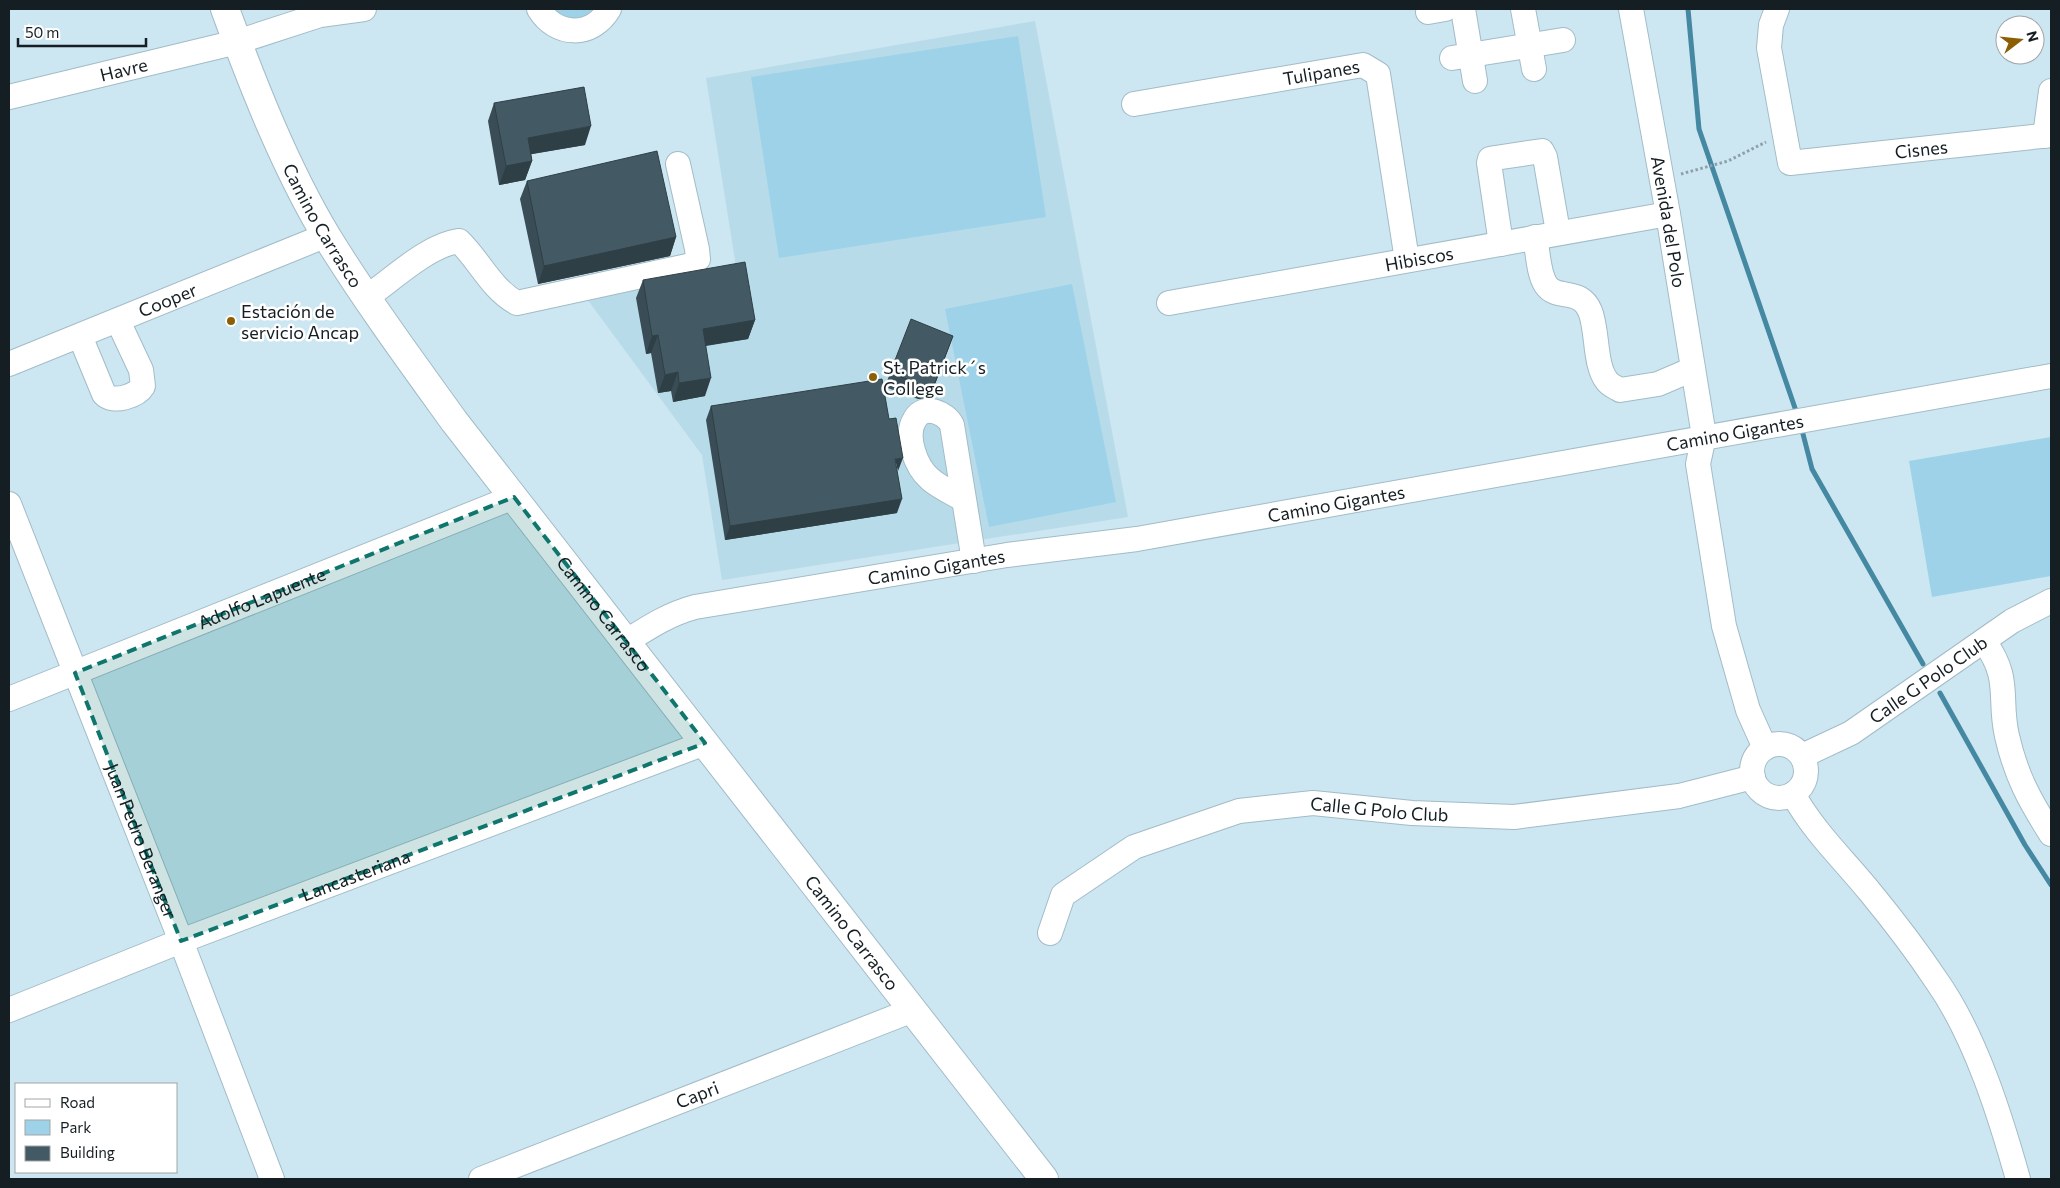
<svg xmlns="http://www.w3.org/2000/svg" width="2060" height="1188" viewBox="0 0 2060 1188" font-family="Commissioner,sans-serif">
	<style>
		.built { fill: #b8dbea }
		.green { fill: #9dd2e8 }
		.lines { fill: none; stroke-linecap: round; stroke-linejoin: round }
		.stream { stroke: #4488a2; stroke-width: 5 }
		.minor-casing { stroke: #a2bcc7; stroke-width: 26 }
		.major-casing { stroke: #a2bcc7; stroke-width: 30 }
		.path { stroke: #8ca0a9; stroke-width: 3; stroke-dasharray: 2.5 2.5; stroke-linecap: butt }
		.minor { stroke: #fff; stroke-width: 24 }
		.major { stroke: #fff; stroke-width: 28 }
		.wall { fill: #3a4d56 }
		.shaded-wall { fill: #2f3f46 }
		.building { fill: #435a64; stroke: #2f3f46 }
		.marked { fill: #0f766e; fill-opacity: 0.2; stroke: #0f766e; stroke-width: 4; stroke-dasharray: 10 6; stroke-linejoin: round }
		.poi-dot { fill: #8c5f05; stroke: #fff; stroke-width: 2 }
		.labels { text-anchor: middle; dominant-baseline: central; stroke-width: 5; stroke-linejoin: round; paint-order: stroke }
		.street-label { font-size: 18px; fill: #151e22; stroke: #fff }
		.poi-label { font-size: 18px; fill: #151e22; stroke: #fff; text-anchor: start }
	</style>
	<rect width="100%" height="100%" fill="#cce6f2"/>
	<path class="built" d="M1035,21L1128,517L722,580L702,455L587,299L737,273L706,78Z"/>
	<path class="green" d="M550,9H602L571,23Z
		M1018,36L1046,217L779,258L751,77Z
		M1072,284L1116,502L989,527L945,309Z
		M2051,437V576L1932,597L1909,461Z"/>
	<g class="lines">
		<path class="stream" d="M1688,9L1699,129L1795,408
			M1803,434L1812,469L1923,664
			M1940,693L2025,845L2051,885"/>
		<defs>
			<g id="minor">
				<path d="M539,9C556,37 592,38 609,9"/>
				<path d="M1463,9L1475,81"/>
				<path d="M1523,9L1534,69"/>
				<path id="s1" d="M1631,9L1668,214L1704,436L1698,464L1724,626L1748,710L1765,748"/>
				<path id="s2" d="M1777,9L1771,25L1769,48L1790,163L2051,135"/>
				<path d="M1428,12L1445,9"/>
				<path d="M1452,58L1563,40"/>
				<path id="s3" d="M9,97L237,42L320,15L364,9"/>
				<path id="s4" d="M1134,104L1363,65L1378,74L1407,260"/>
				<path d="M2045,136L2051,91"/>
				<path d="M1535,237C1538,251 1538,273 1546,285C1557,301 1580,287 1590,311C1598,330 1594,365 1607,381C1609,385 1616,387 1620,390L1658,384L1693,369"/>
				<path d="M1501,244L1489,163L1490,159L1495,158L1542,151L1545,157L1558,232"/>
				<path d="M367,297C393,279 428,245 459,241C479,260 492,290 517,303L692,265L698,259L697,249L678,164"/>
				<path id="s5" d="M1169,303L1668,214"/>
				<path d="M80,336L104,394C113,404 137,396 143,386L141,370L118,321"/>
				<path id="s6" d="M9,364L327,235"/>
				<path d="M963,499C952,493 939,487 930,479C916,467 904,436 915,419C924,403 946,413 952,425L974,561"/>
				<path id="s7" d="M9,504L181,941L272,1179"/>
				<path id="s8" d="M627,641C649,627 669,614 695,607L1007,555L1137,539L2051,376"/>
				<path d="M1984,641C2012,680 1998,697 2007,736C2016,776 2030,801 2051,834"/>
				<path id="s9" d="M9,699L514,497"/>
				<circle cx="1779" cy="771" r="27"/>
				<path id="s10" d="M1802,756L1851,733L2012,621L2051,601"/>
				<path d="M1793,794C1813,831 1844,860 1870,892C1893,920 1916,950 1936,980C1975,1035 2000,1115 2018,1179"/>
				<path id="s11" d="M1050,933L1063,895L1134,847L1239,811L1313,803L1412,813L1514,817L1679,796L1753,777"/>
				<path id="s12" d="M9,1010L181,941L705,743"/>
				<path id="s13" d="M481,1179L913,1010"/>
			</g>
			<g id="major">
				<path id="s14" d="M225,9C253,85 285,167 327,237C366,300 410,360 454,421L1044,1179"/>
			</g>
		</defs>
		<use href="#minor" class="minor-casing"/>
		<use href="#major" class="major-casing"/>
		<path class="path" d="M1681,174L1728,161L1766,142"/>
		<use href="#minor" class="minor"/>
		<use href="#major" class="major"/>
	</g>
	<path class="wall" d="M494,103L585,145L531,154L532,161L525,180L499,185L488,121Z
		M527,181L676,237L670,256L538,284L520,199Z
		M643,280L755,320L748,339L706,346L705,396L673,402L671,391L658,393L651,353L646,354L636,298Z
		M953,336L930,397L918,399L885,387L890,373Z
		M711,406L897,472V513L725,540L706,420Z"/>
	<path class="shaded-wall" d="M591,126L585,145L521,156L528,138Z
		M532,161L525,180L499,185L506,166Z
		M676,237L670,256L538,284L544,266Z
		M755,320L748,339L696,347L703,329Z
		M658,335L651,353L646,354L652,336Z
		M953,336L930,397L918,399L923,385Z
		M678,372L671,391L658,393L665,375Z
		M711,378L705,396L673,402L679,383Z
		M903,458L898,471L895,459Z
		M902,499L897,513L725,540L730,526Z"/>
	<path class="building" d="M584,87L591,126L528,138L532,161L506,166L494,103Z
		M657,151L676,237L544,266L527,181Z
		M745,262L755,320L703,329L711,378L679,383L678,372L665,375L658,335L652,336L643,280Z
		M911,319L953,336L935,383L923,385L890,373Z
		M882,379L889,419L896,418L903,458L895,459L902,499L730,526L711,406Z"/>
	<path class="marked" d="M514,497L705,743L181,941L75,673Z"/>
	<g class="poi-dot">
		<circle cx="231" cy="321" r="5"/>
		<circle cx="873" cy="377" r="5"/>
	</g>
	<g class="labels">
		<g class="street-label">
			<text stroke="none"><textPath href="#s3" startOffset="118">Havre</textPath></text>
			<text stroke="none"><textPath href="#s4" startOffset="190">Tulipanes</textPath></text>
			<text stroke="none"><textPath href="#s2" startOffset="289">Cisnes</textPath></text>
			<text stroke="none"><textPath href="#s1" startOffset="216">Avenida del Polo</textPath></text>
			<text stroke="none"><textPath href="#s14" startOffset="238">Camino Carrasco</textPath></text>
			<text stroke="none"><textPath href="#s5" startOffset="254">Hibiscos</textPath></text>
			<text stroke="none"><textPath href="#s6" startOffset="171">Cooper</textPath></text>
			<text stroke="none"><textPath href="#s8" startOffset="1131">Camino Gigantes</textPath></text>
			<text stroke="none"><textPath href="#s8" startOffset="726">Camino Gigantes</textPath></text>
			<text stroke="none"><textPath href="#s8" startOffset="321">Camino Gigantes</textPath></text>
			<text stroke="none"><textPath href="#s9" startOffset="272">Adolfo Lapuente</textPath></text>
			<text stroke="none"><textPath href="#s14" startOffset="718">Camino Carrasco</textPath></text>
			<text stroke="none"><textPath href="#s10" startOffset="148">Calle G Polo Club</textPath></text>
			<text stroke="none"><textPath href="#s11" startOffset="378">Calle G Polo Club</textPath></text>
			<text stroke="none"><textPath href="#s7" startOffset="362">Juan Pedro Beranger</textPath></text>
			<text stroke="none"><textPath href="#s12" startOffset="372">Lancasteriana</textPath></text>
			<text stroke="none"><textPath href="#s14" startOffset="1122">Camino Carrasco</textPath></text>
			<text stroke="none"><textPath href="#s13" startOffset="232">Capri</textPath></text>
		</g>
		<g class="poi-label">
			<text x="241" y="311">Estación de<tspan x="241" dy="21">servicio Ancap</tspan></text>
			<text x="883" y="367">St. Patrick´s<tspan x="883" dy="21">College</tspan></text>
		</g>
	</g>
	<rect width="2060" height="1188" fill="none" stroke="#151e22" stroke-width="20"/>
	<rect x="15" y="1083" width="162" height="90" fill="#ffffff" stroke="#a1a5a7"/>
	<rect x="25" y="1099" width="25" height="8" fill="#ffffff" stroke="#a1a5a7"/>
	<text x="60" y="1108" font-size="15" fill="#151e22">Road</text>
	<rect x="25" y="1120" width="25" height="15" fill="#9dd2e8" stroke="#a1a5a7"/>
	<text x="60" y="1133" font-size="15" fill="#151e22">Park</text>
	<rect x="25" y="1146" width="25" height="15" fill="#435a64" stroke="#a1a5a7"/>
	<text x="60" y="1158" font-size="15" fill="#151e22">Building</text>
	<g transform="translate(2020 40) rotate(74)"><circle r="24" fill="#ffffff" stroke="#a1a5a7"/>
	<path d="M0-4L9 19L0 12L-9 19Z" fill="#8c5f05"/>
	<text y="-8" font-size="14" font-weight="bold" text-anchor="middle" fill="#151e22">N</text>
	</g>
	<path d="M18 38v8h128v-8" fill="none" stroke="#151e22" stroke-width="2.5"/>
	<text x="25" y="38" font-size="15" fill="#151e22" stroke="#ffffff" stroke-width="4" paint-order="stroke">50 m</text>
</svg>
